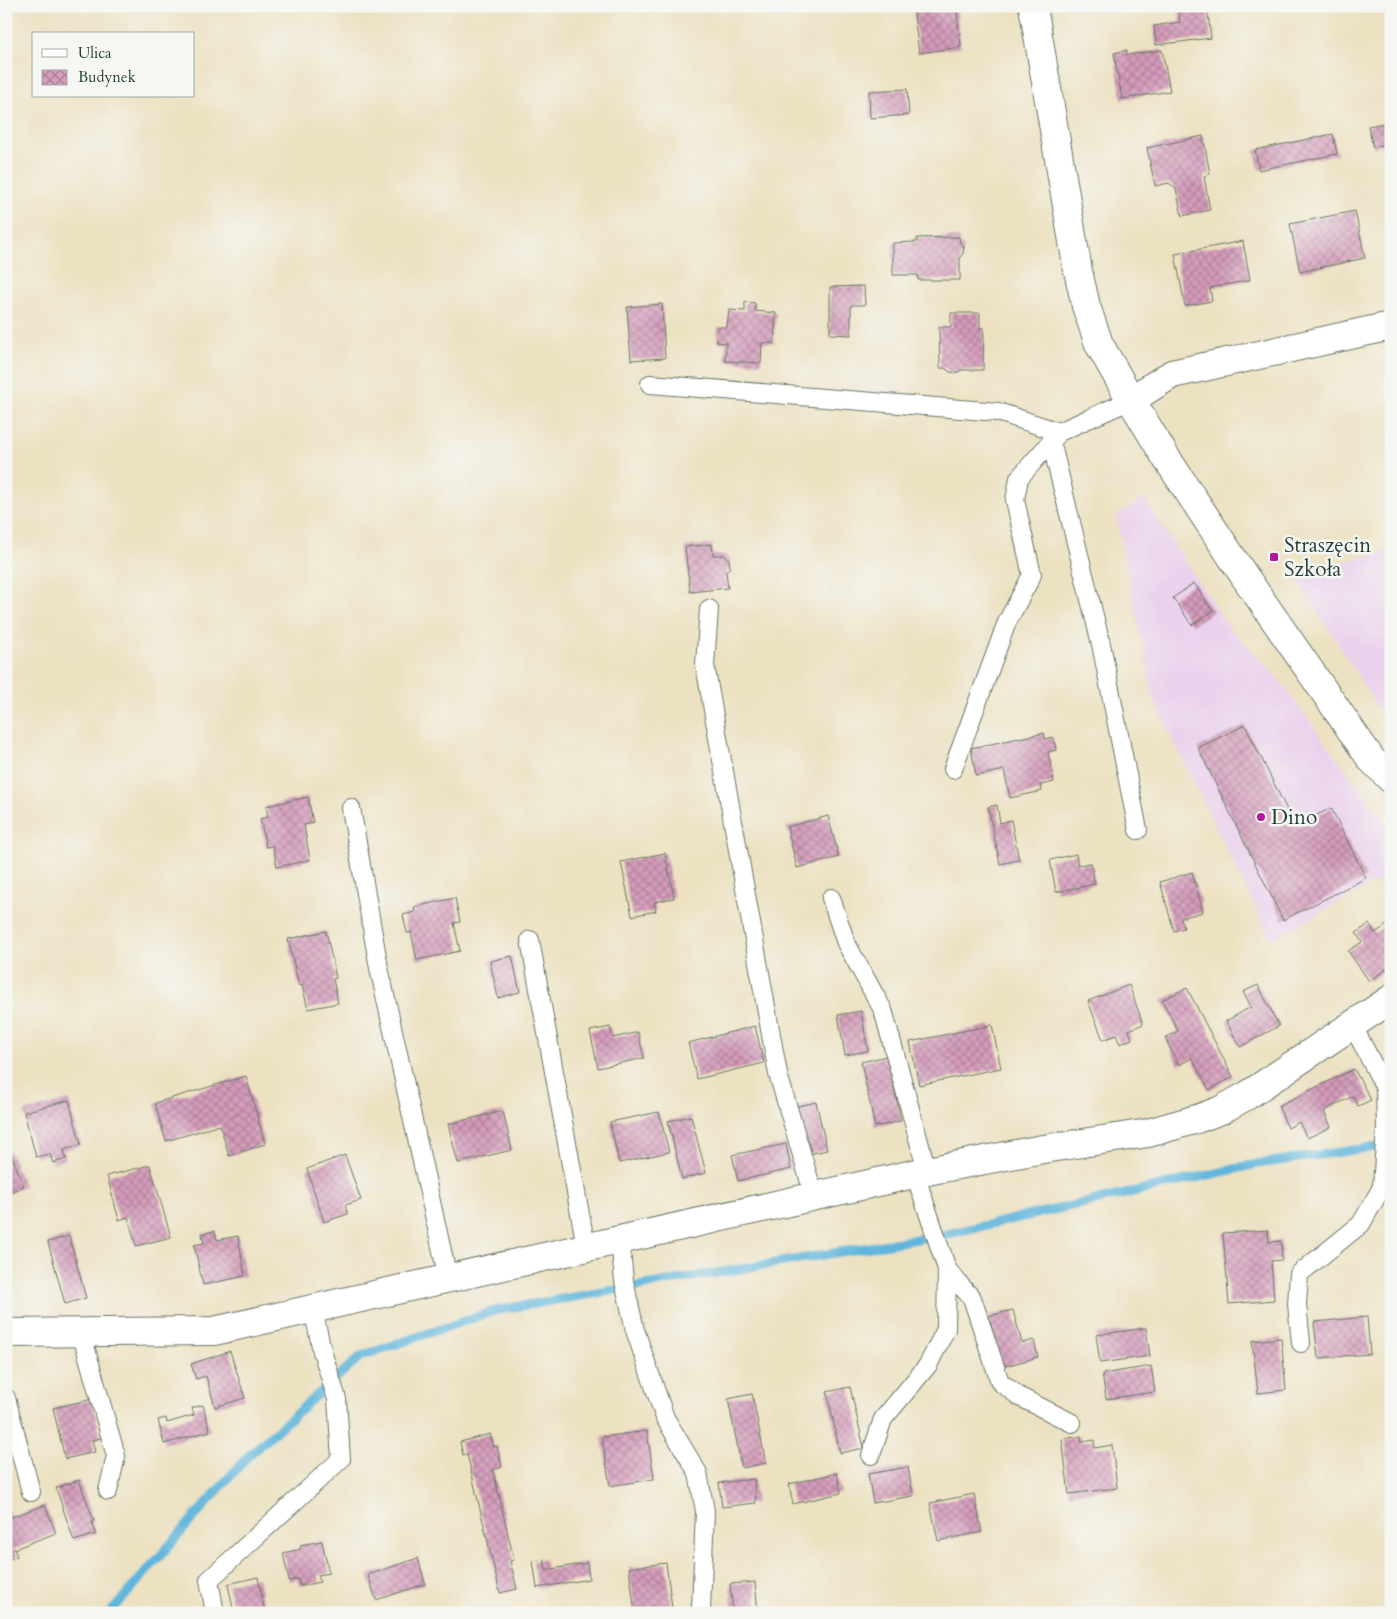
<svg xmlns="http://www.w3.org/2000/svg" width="1397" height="1619" viewBox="0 0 1397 1619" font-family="Cardo,serif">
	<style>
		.built { fill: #ead1ec }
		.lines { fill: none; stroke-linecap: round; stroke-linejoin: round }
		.stream { stroke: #5fb5db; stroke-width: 9 }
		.building { fill: url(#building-cross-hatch) }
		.service-casing { stroke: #677665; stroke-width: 20 }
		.minor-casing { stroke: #677665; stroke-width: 30 }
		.tertiary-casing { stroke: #677665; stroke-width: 30 }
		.service { stroke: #fff; stroke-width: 18 }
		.minor { stroke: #fff; stroke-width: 28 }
		.tertiary { stroke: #fff; stroke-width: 28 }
		.poi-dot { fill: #b5179e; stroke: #f6f6f2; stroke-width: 2 }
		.labels { text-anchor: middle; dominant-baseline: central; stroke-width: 5; stroke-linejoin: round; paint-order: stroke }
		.poi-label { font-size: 21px; fill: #1f3d34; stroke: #f6f6f2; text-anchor: start }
	</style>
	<defs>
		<pattern id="building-cross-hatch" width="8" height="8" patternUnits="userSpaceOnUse" patternTransform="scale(1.25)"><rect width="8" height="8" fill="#d59cbb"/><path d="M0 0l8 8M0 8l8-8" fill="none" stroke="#ac8099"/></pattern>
	</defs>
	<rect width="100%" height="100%" fill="#f6f6f2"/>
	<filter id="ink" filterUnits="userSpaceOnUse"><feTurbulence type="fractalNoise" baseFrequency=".02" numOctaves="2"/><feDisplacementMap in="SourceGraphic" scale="10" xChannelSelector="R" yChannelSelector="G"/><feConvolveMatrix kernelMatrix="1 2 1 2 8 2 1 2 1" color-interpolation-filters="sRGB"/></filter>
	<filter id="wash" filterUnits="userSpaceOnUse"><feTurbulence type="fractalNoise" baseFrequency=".0096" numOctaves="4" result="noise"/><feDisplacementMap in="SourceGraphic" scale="20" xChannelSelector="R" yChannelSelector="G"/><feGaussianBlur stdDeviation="1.12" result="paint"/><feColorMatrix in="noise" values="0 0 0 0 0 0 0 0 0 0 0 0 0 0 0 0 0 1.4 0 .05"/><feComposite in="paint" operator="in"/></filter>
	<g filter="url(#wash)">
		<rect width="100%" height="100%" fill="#ece1c1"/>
		<path class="built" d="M1143,498L1228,626L1281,682L1391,831V874L1271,940L1154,701L1116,516Z
			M1391,550V729L1294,574Z"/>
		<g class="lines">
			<path class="stream" d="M110,1613L248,1456L361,1356L497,1310L947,1234L1257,1164L1388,1145"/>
		</g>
		<g id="blocks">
			<path class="building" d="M913,6H956L961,47L919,53Z
				M1106,6H1124V7L1106,10Z
				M1178,6H1207L1211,38L1156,45L1154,26L1180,22Z
				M1127,50V55L1162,50L1170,91L1122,99L1114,53Z
				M907,89L909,115L870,118L869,91Z
				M1391,122V143L1373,147L1368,126Z
				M1333,134L1337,154L1259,170L1255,150Z
				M1203,136L1210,174L1204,176L1210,210L1182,216L1176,189L1169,183L1155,186L1147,148Z
				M1355,211L1365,258L1300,272L1290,224Z
				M959,237L960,243L964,247L963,254L960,257V280H918V275H893V243L917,242V238Z
				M1243,241L1250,280L1210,288L1212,301L1185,306L1175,254Z
				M864,286L865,305H851V335L830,334V287Z
				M745,302L755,303V311L776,313L774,343H762L761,363L725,361L726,343L717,342L718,327H727L729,310L745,311Z
				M662,304L665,358L631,360L627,307Z
				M951,313H980V328H984L983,370H961L957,373L950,372L945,368H940L939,327H951Z
				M712,544L713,555H724L729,559L730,567L726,572L728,588L690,592L685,547Z
				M1194,583L1213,611L1192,625L1173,598Z
				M1245,725L1295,826L1331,808L1366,878L1283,920L1198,748Z
				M1044,733L1045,739L1053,737L1056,750L1048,752L1054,782L1040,785L1042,791L1010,798L1004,770L976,776L971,748Z
				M308,797L313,823L304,825L310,860L277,867L273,846L266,847L260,819L268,817L266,806Z
				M997,805L1000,823L1011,820L1019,860L1000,864L988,807Z
				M828,816L839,857L797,868L787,827Z
				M665,853L674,898L654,902L656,911L632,916L621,862Z
				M1076,854L1078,865L1091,863L1095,884L1056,892L1050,860Z
				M1192,872L1203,912L1181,918L1184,928L1174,931L1160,882Z
				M455,898L460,922L454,923L460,951L417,960L411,932L407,933L403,915L415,912L414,907Z
				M1391,922V966L1369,981L1348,951L1362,942L1356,933L1369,924L1375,933Z
				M326,931L336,978L333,979L338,1003L308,1009L302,985L299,986L288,939Z
				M512,956L520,992L498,998L490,961Z
				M1129,985L1143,1024L1129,1030L1132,1039L1120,1044L1116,1035L1103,1040L1088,1001Z
				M1258,985L1279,1026L1240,1047L1226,1021L1251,1007L1243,992Z
				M1187,988L1233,1077L1209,1090L1192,1058L1179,1065L1165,1038L1178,1031L1162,1000Z
				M861,1011L868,1051L845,1055L838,1015Z
				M992,1025L1001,1068L919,1085L910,1042Z
				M755,1026L764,1063L697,1079L688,1043Z
				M610,1027L613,1038L638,1032L644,1058L598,1068L590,1031Z
				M887,1056L901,1121L875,1127L861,1062Z
				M1354,1069L1371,1100L1358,1106L1353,1096L1324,1111L1331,1127L1307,1138L1299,1122L1288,1128L1278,1106Z
				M246,1076L265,1144L229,1156L220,1125L166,1141L155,1103Z
				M69,1100L81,1145L64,1150L66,1159L53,1163L50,1154L36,1157L24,1112Z
				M816,1102L827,1150L805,1155L794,1107Z
				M503,1111L512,1150L458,1163L448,1124Z
				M659,1112L669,1152L619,1163L610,1122Z
				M691,1116L706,1173L682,1179L668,1121Z
				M786,1144L791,1169L738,1181L732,1155Z
				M10,1151L24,1186L6,1194V1153Z
				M345,1155L361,1200L345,1205L348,1214L324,1222L307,1169Z
				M150,1165L171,1237L136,1246L128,1217L119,1220L107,1176Z
				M1268,1230L1269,1242L1281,1241L1282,1260L1271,1261L1274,1300L1229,1304L1223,1233Z
				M215,1231L217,1240L238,1236L245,1276L203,1285L194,1245L204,1243L202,1234Z
				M69,1236L86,1298L65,1304L48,1242Z
				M1013,1310L1022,1343L1034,1340L1038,1357L1002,1367L989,1316Z
				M1367,1317L1370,1354L1318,1358L1314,1322Z
				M1146,1328L1150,1356L1100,1363L1096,1335Z
				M1281,1338L1286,1390L1258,1393L1252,1341Z
				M230,1351L245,1398L215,1407L206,1376L196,1379L191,1364Z
				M1151,1366L1155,1392L1106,1399L1102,1374Z
				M850,1387L864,1448L840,1453L827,1392Z
				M752,1394L766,1463L742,1468L728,1399Z
				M92,1399L101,1438L92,1440L95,1452L65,1459L53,1408Z
				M203,1405L210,1431L164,1444L158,1420L166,1418L167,1423L194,1415L192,1408Z
				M647,1431L654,1479L610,1486L602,1437Z
				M490,1434L494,1447L497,1446L502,1467L493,1470L514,1560L510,1561L517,1589L500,1593L467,1454L463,1455L460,1442Z
				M1081,1436V1442L1094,1440L1095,1448L1112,1445L1117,1488L1069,1494L1062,1439Z
				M908,1467L913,1496L873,1503L868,1474Z
				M837,1473L841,1493L793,1504L789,1484Z
				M754,1479L756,1503L722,1507L719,1483Z
				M79,1480L94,1521L92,1522L96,1534L74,1541L56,1488Z
				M974,1494L982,1532L938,1541L930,1503Z
				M6,1504L11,1517L45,1505L56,1533L14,1549L17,1556L6,1561Z
				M322,1541L329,1573L318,1575L320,1582L300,1586L298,1579L289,1581L283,1553L301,1549L300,1545Z
				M418,1558L425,1584L376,1600L368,1575Z
				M544,1559L546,1570L587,1563L589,1579L537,1588L533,1561Z
				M666,1563L672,1608L635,1613L629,1568Z
				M258,1577L265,1613H234L228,1584Z
				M755,1582L758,1613H733L730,1584Z"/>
		</g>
	</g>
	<g filter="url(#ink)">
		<use href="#blocks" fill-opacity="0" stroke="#677665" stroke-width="1"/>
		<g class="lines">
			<defs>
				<path id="service" d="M650,384L998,412L1059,432L1131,400
					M1051,441L1101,644L1138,830
					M709,609L705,665L778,1074L814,1196
					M953,769L1007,622L1032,575L1015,500L1019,478L1057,435
					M351,808L379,968L448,1278
					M831,898L846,943L883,1010L927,1171
					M530,940L586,1247
					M620,1240L624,1281L635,1330L665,1418L698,1473L705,1511L701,1609
					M947,1269L960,1285L972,1298L1000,1382L1020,1397L1072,1423
					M81,1332L116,1456L108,1491
					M1301,1343L1297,1304L1299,1274L1361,1224L1382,1187L1386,1128L1385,1088L1352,1024
					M6,1398L31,1492
					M871,1455L883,1419L928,1365L946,1329L947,1269L915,1174
					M215,1613L209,1580L341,1459L337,1399L322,1351L313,1309"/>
				<path id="minor" d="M1131,400L1172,374L1391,326
					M6,1333L214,1331L927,1171L1043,1149L1148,1133L1197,1119L1221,1110L1248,1095L1391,999"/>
				<path id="tertiary" d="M1033,6L1078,271L1086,306L1099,344L1131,400L1165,456L1245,577L1371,759L1391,779"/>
			</defs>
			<use href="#service" class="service-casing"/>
			<use href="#minor" class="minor-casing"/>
			<use href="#tertiary" class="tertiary-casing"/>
			<use href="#service" class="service"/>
			<use href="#minor" class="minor"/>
			<use href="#tertiary" class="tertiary"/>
		</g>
	</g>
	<g class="poi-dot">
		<rect x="1269" y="552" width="10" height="10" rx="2.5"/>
		<circle cx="1261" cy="817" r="5"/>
	</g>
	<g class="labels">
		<g class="poi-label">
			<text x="1284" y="545">Straszęcin<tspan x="1284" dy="24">Szkoła</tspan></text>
			<text x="1271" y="817">Dino</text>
		</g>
	</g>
	<rect width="1397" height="1619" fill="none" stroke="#f6f6f2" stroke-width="25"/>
	<rect x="32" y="32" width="162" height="65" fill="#f6f6f2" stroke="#a0aca6"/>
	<rect x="42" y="49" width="25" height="8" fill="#ffffff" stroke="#a0aca6"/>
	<text x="78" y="58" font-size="15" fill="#1f3d34">Ulica</text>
	<rect x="42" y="70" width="25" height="15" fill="url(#building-cross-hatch)" stroke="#a0aca6"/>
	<text x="78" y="82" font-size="15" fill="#1f3d34">Budynek</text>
</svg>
